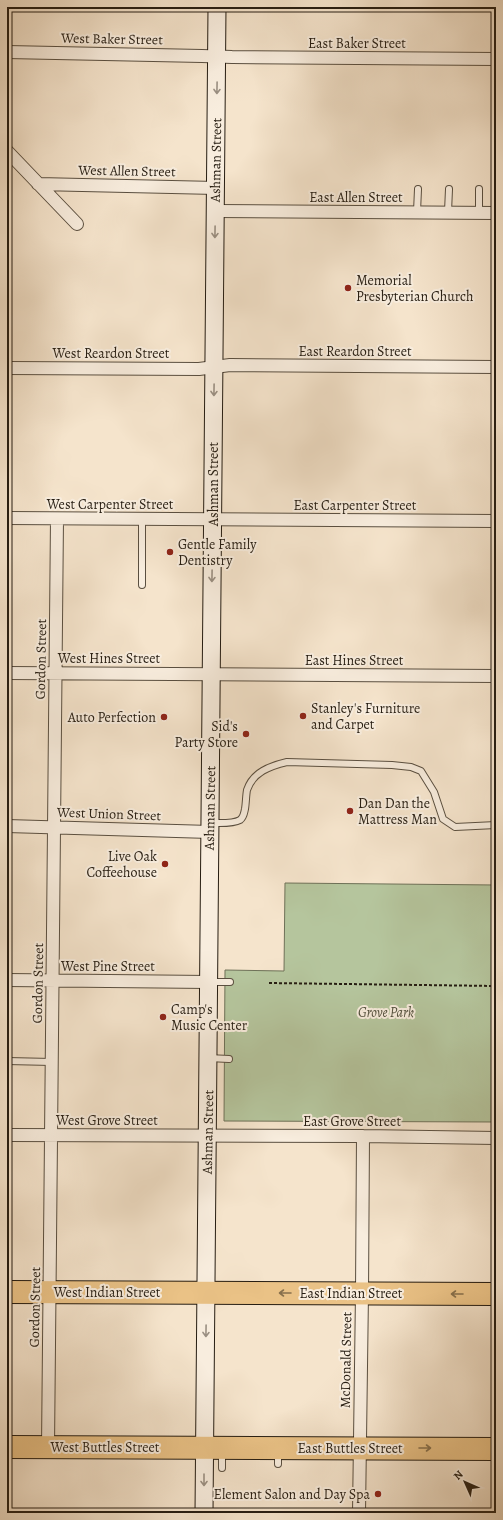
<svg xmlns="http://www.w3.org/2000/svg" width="503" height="1520" viewBox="0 0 503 1520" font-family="Alegreya,serif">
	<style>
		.green { fill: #b5c59d; stroke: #6e7158 }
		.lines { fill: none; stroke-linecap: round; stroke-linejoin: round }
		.lane-casing { stroke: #5a4f40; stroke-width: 8 }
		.street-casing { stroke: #5a4f40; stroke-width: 14 }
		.secondary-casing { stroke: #261d12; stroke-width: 19 }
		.highway-casing { stroke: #261d12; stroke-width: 24 }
		.path { stroke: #261d12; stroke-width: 2; stroke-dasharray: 3 2; stroke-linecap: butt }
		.lane { stroke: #f8edde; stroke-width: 6 }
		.street { stroke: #f8edde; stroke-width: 12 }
		.secondary { stroke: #f8edde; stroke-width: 17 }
		.highway { stroke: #eac286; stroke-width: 22 }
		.oneway { stroke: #9a8f82 }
		.oneway2 { stroke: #88704c }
		.poi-dot { fill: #8f2418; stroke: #f8edde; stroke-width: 1.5 }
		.labels { text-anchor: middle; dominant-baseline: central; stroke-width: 4; stroke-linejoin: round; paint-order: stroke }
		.street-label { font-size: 14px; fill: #261d12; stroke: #f8edde }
		.poi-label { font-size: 14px; fill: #261d12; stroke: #f8edde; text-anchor: start }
		.park-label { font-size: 14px; font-style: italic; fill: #514f3c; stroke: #f8edde }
	</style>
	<rect width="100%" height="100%" fill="#f5e4cc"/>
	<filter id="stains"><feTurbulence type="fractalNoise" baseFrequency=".005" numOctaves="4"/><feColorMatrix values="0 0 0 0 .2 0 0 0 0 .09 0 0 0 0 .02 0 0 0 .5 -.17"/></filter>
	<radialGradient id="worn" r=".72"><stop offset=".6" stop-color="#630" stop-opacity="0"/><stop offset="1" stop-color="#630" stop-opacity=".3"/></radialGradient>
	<path class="green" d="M285,883L496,885V1122L224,1121L225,970L284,971Z"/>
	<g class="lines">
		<defs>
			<path id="lane" d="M417,212L418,189
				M448,212L449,189
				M479,213V189
				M142,519V585
				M212,823C220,823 233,824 240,820C244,817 244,813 245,809C246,803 246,795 247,790C253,772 270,766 287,762L392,765L411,767L421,771L434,792L443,819L455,827L496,825
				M210,982H230
				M208,1058L229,1059
				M7,1061L52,1062
				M278,1452V1464
				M222,1468V1451"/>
			<path id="street" d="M7,52L202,56L232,57L496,59
				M7,151L77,224
				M38,184L216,188
				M216,211L496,213
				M7,368L199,369L230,365L496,367
				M7,518L496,521
				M7,673L496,676
				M7,826L210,832
				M7,980L209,982
				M7,1135L363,1136L496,1138
				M48,1447L57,519
				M359,1513L362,1293L363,1136"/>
			<path id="secondary" d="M204,1513L217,7"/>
			<path id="highway" d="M7,1292L496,1294
				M7,1447L496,1449"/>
		</defs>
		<use href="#lane" class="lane-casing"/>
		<use href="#street" class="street-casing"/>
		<use href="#secondary" class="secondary-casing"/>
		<use href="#highway" class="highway-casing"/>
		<path class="path" d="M269,983L496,986"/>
		<use href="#lane" class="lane"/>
		<use href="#street" class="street"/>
		<use href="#secondary" class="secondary"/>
		<use href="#highway" class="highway"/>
	</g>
	<defs><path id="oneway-shaft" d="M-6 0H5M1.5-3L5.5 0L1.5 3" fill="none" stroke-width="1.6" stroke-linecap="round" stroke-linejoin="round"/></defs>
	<g class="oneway">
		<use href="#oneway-shaft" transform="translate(217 88) rotate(91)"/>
		<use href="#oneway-shaft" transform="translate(215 232) rotate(91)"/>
		<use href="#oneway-shaft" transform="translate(214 390) rotate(91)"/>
		<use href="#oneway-shaft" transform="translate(212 576) rotate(91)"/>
		<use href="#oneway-shaft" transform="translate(206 1331) rotate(91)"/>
		<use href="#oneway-shaft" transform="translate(204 1480) rotate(90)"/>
	</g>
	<g class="oneway2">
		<use href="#oneway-shaft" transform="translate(285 1293) rotate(-180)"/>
		<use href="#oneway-shaft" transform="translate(457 1294) rotate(-180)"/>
		<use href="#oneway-shaft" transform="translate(425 1448)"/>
	</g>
	<g class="poi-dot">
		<circle cx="348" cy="288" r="4"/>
		<circle cx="170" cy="552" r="4"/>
		<circle cx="303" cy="716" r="4"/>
		<circle cx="164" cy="717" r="4"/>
		<circle cx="246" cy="734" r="4"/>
		<circle cx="350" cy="811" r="4"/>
		<circle cx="165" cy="864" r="4"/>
		<circle cx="163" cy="1017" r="4"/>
		<circle cx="378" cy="1494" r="4"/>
	</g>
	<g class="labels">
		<g class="street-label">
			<text transform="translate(112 39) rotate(1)">West Baker Street</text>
			<text x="357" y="43">East Baker Street</text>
			<text transform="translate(216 160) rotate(-89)">Ashman Street</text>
			<text transform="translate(127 171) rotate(1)">West Allen Street</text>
			<text x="356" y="197">East Allen Street</text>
			<text x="355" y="351">East Reardon Street</text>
			<text x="111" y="353">West Reardon Street</text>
			<text transform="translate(213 484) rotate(-90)">Ashman Street</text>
			<text x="110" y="504">West Carpenter Street</text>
			<text x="355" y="505">East Carpenter Street</text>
			<text x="109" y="658">West Hines Street</text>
			<text transform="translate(41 659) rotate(-89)">Gordon Street</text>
			<text x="354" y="660">East Hines Street</text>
			<text transform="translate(210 808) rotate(-89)">Ashman Street</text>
			<text transform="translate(109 814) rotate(2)">West Union Street</text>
			<text x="108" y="966">West Pine Street</text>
			<text transform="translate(38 983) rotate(-89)">Gordon Street</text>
			<text x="107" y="1120">West Grove Street</text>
			<text x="352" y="1121">East Grove Street</text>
			<text transform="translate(208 1132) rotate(-89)">Ashman Street</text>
			<text x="107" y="1292">West Indian Street</text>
			<text x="351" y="1293">East Indian Street</text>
			<text transform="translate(35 1307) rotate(-89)">Gordon Street</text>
			<text transform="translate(346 1360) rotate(-89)">McDonald Street</text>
			<text x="105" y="1447">West Buttles Street</text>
			<text x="350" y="1448">East Buttles Street</text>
		</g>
		<g class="poi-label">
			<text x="356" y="280">Memorial<tspan x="356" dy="16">Presbyterian Church</tspan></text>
			<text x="178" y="544">Gentle Family<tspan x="178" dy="16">Dentistry</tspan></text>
			<text x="311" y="708">Stanley's Furniture<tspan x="311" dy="16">and Carpet</tspan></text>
			<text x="156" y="717" text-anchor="end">Auto Perfection</text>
			<text x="238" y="726" text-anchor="end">Sid's<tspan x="238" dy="16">Party Store</tspan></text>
			<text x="358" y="803">Dan Dan the<tspan x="358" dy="16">Mattress Man</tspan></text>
			<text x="157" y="856" text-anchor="end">Live Oak<tspan x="157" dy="16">Coffeehouse</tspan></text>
			<text x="171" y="1009">Camp's<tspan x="171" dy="16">Music Center</tspan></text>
			<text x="370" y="1494" text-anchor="end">Element Salon and Day Spa</text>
		</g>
		<g class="park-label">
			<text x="386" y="1012">Grove Park</text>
		</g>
	</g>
	<rect width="503" height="1520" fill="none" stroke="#f5e4cc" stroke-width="24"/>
	<rect x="8" y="8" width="487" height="1504" fill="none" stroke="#261d12" stroke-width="2"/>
	<rect x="12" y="12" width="479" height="1496" fill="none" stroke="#261d12"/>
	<g transform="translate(465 1482) rotate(315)" stroke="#f8edde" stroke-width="3" paint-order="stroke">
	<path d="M0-3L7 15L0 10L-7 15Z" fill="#261d12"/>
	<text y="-6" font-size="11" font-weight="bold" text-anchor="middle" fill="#261d12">N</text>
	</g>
	<rect width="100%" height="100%" filter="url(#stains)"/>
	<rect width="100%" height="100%" fill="url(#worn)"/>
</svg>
